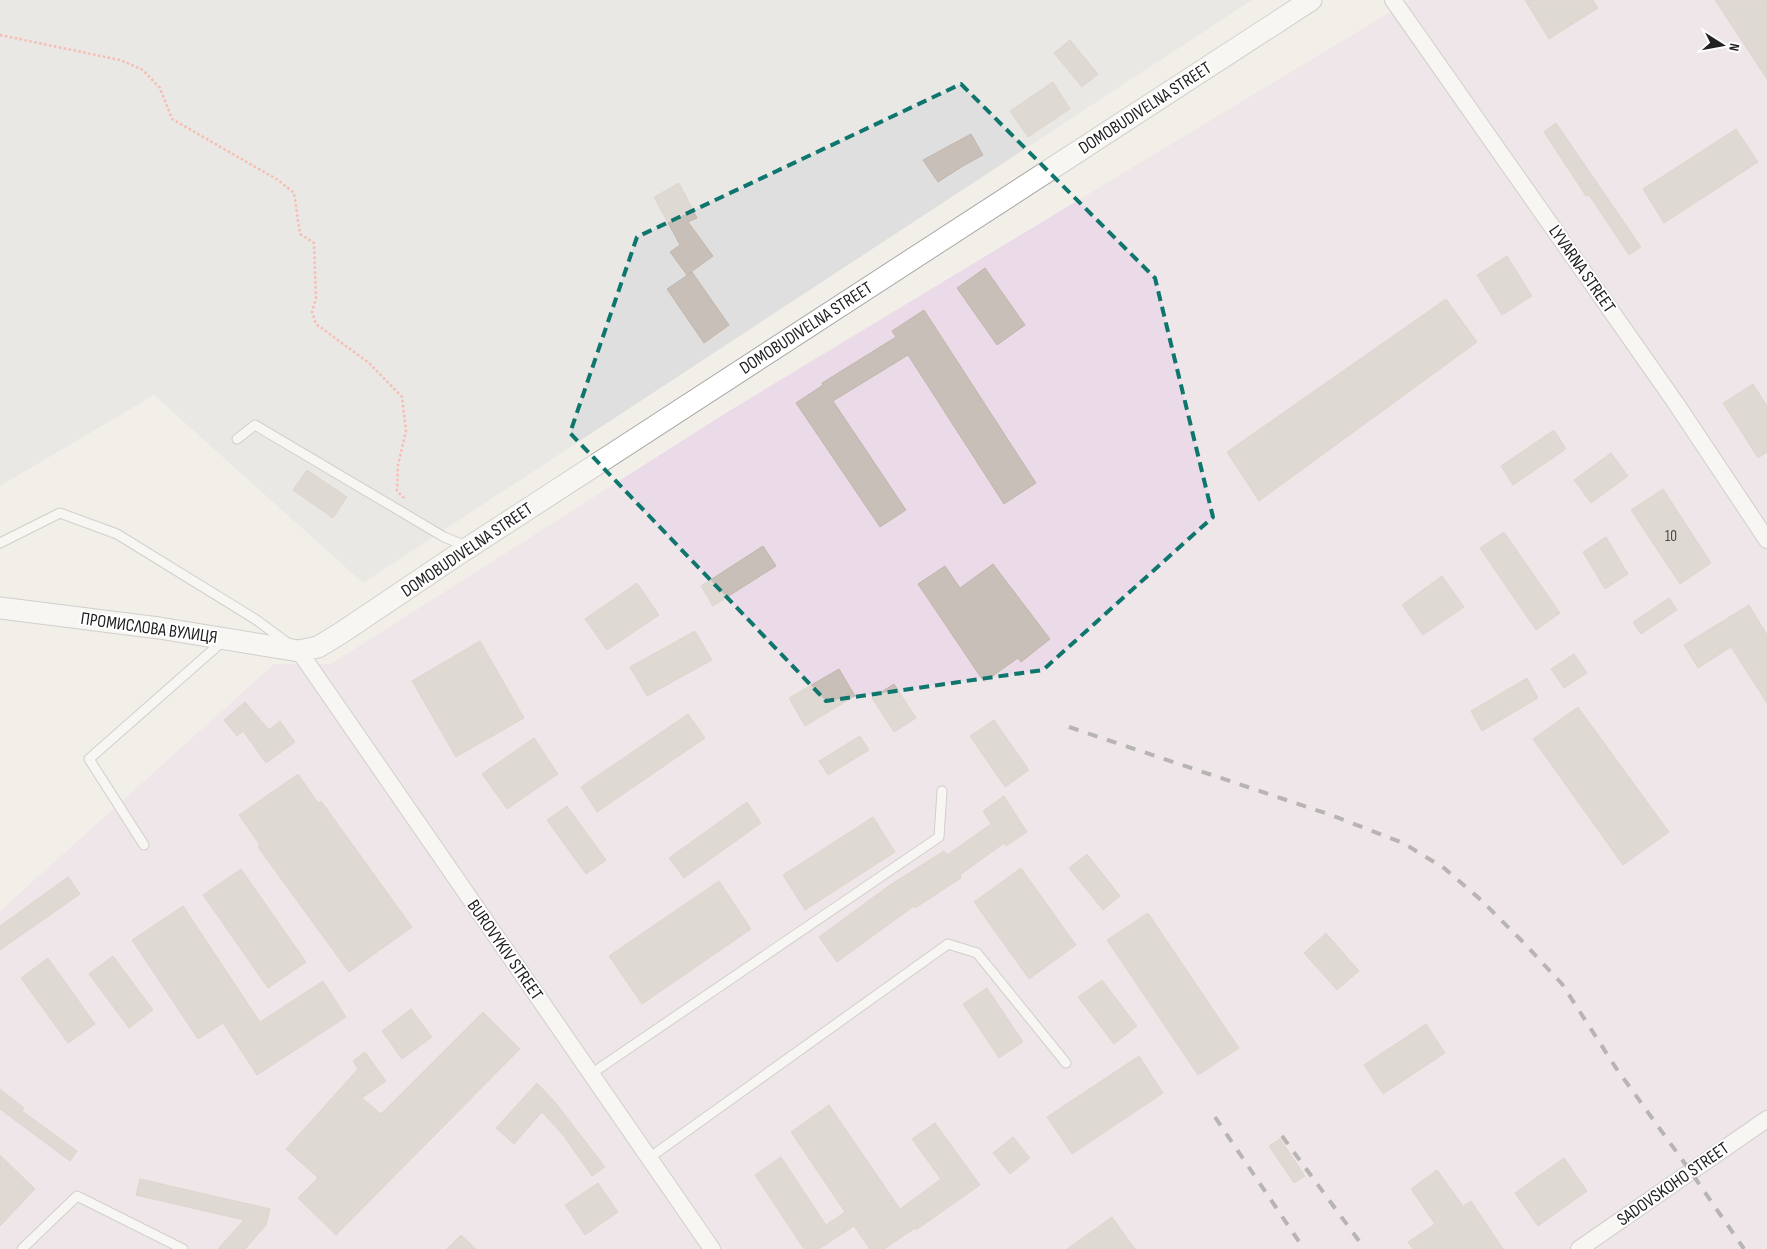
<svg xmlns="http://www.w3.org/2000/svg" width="1767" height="1249" viewBox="0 0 1767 1249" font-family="'Sofia Sans Condensed',sans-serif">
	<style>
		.residential { fill: #e0dfdf }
		.industrial { fill: #ebdbe8 }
		.building { fill: #c7bfb8; stroke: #c4b6ab }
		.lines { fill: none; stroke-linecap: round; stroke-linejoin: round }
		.service-casing { stroke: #a9a9a9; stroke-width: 11 }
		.minor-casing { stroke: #a9a9a9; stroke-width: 18 }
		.tertiary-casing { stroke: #a9a9a9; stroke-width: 23 }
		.path { stroke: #fa8072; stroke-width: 2.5; stroke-dasharray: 2.5 2.5; stroke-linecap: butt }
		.service { stroke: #fff; stroke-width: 9 }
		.minor { stroke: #fff; stroke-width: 16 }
		.tertiary { stroke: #fff; stroke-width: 21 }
		.rail { stroke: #707070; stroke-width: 4; stroke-dasharray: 10 10; stroke-linecap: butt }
		.marked { fill: none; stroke: #0f766e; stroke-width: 4; stroke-dasharray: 10 6; stroke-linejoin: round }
		.labels { text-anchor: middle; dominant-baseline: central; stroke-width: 4; stroke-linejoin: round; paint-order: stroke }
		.number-label { font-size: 15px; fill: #4b4948 }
		.street-label { font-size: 18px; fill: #222; stroke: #fff }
	</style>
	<rect width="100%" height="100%" fill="#f2efe9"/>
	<path class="residential" d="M0,0H1252L363,583L154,395L0,486Z"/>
	<path class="industrial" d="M1410,0H1767V1249H0V911L274,664H331L729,411Z"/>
	<path class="building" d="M1525,0H1593L1598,8L1549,39Z
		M1715,0H1767V79Z
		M1070,40L1098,74L1082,87L1054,53Z
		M1053,82L1070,109L1028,137L1010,111Z
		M1556,123L1641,247L1629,255L1589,195L1586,196L1544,132Z
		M1736,129L1758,162L1664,223L1643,189Z
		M971,134L983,155L963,166L938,182L923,160Z
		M679,183L697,218L688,222L713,256L687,275L670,252L680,245L654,197Z
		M1507,256L1532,296L1502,315L1477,275Z
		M985,268L1025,325L997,345L957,288Z
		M692,272L729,325L704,343L667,289Z
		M1446,299L1477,342L1259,501L1227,452Z
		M924,310L1036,483L1004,504L908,355L833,401L906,510L880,527L796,403L823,385L822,383L896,337L892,331Z
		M1753,384L1767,406V452L1758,458L1723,403Z
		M1554,430L1566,449L1513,485L1501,466Z
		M1611,453L1628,476L1591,503L1574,480Z
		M307,470L347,497L333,518L293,490Z
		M1663,489L1711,563L1680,584L1631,510Z
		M1504,532L1560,613L1536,630L1480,548Z
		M1606,537L1628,574L1605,589L1583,552Z
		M763,546L776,566L713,606L701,586Z
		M993,564L1050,639L1021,662L1018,658L984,682L918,584L945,566L960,588Z
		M1442,576L1464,607L1423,635L1402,605Z
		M637,583L659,615L607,650L585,619Z
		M1669,598L1677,610L1641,634L1633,622Z
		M1749,605L1767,635V703L1731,647L1698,668L1684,645Z
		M695,631L712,660L647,696L630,667Z
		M480,641L524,718L456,757L412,681Z
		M1574,654L1587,673L1564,688L1551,669Z
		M839,669L855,696L805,726L789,698Z
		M1527,678L1538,698L1482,731L1471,711Z
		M894,684L916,718L894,732L872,698Z
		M245,702L269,730L280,721L295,742L266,763L243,731L237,736L224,720Z
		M1578,707L1669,832L1623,865L1533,739Z
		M688,714L705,738L597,812L581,787Z
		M994,720L1029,770L1005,787L970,736Z
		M860,736L869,750L828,775L819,761Z
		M534,738L558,774L507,809L482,774Z
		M298,774L318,803L321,801L412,927L349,972L258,847L260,845L239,815Z
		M1004,796L1027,832L1006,846L1004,843L960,875L961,878L915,908L914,906L837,962L819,937L890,885L944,851L947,855L991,824L983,811Z
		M747,802L761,823L684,878L669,858Z
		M567,806L606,860L586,874L547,820Z
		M873,817L895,852L805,910L783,875Z
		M1087,854L1120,896L1103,910L1069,868Z
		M1021,868L1076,945L1029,979L974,902Z
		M241,869L306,962L268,988L203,895Z
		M68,877L80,894L0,950V926Z
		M719,881L751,929L642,1004L609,956Z
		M183,906L260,1022L323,981L346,1017L257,1075L223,1023L198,1039L132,940Z
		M1148,913L1239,1048L1198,1075L1107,940Z
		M1326,933L1359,971L1337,990L1304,953Z
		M113,956L153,1010L129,1028L89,974Z
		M48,958L95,1024L68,1043L21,978Z
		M1102,980L1137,1026L1114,1044L1078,997Z
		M987,988L1023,1042L999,1058L963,1004Z
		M411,1009L432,1037L402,1059L382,1031Z
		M483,1012L520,1049L336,1235L298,1198L318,1178L286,1149L358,1069L353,1061L365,1052L386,1081L362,1098L381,1114Z
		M1426,1024L1445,1053L1383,1094L1364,1065Z
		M1139,1056L1163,1093L1072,1154L1047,1117Z
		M537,1083L555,1102L605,1167L592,1176L563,1135L542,1112L514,1144L496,1128Z
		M0,1089L24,1108L22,1111L77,1151L70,1161L0,1109Z
		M829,1105L900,1209L941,1179L912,1139L935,1123L980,1185L916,1230L915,1228L884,1249H870L854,1226L819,1249H804L755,1175L781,1157L826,1225L845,1212L791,1132Z
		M1013,1137L1030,1158L1010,1174L993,1153Z
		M1280,1139L1305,1176L1294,1183L1269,1146Z
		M0,1155L35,1189L0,1226Z
		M1564,1158L1587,1191L1538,1226L1515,1193Z
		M1437,1170L1463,1206L1471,1201L1503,1249H1413L1408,1242L1435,1224L1411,1189Z
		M140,1179L270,1209L266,1225L245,1249H218L244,1220L136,1195Z
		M598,1183L618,1212L585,1235L565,1205Z
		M1112,1217L1135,1249H1067Z
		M461,1235L476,1249H447Z"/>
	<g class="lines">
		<defs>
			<path id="service" d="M237,439L255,425L444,537L466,546
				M0,543L60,513L117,534L255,619L289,644
				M144,845L89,759L223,641
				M591,1074L939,837L942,791
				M649,1158L948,944L977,953L1066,1063
				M22,1249L77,1196L183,1249"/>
			<path id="minor" d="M1393,0L1675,402L1767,540
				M299,651L712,1249
				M1579,1249L1767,1119"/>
			<path id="tertiary" d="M0,608L159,628L299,651L318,647L341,633L457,555L1311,0"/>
		</defs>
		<use href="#service" class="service-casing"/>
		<use href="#minor" class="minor-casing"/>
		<use href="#tertiary" class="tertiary-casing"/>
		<path class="path" d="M0,35L120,60L143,70L160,88L172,119L278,180L294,193L300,234L314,243L316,298L312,312L316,324L369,363L402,397L406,431L398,465L397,491L405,499"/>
		<use href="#service" class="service"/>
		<use href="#minor" class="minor"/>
		<use href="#tertiary" class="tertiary"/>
		<path class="rail" d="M1069,727L1331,815L1403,843L1444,868L1481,900L1524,943L1562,984L1616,1068L1691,1172L1744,1249
			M1215,1117L1304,1249
			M1282,1136L1365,1249"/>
	</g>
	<path d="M0 0H1767V1249H0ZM961,84L1155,278L1213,517L1043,670L826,701L570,433L637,237Z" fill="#f2efe9" fill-opacity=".55" fill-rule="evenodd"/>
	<path class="marked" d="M961,84L1155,278L1213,517L1043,670L826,701L570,433L637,237Z"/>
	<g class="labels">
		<g class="number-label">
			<text x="1671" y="536">10</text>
		</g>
		<g class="street-label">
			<text transform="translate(1145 108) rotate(-33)">DOMOBUDIVELNA STREET</text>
			<text transform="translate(1582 269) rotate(55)">LYVARNA STREET</text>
			<text transform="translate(806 328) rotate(-33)">DOMOBUDIVELNA STREET</text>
			<text transform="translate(467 550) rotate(-34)">DOMOBUDIVELNA STREET</text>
			<text transform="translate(149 628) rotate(8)">ПРОМИСЛОВА ВУЛИЦЯ</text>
			<text transform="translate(505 950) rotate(55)">BUROVYKIV STREET</text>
			<text transform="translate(1673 1184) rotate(-35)">SADOVSKOHO STREET</text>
		</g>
	</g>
	<g transform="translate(1722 45) rotate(101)" stroke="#ffffff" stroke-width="4" paint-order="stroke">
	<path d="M0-4L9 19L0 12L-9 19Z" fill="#222222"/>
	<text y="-8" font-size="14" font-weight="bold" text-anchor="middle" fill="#222222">N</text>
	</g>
</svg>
